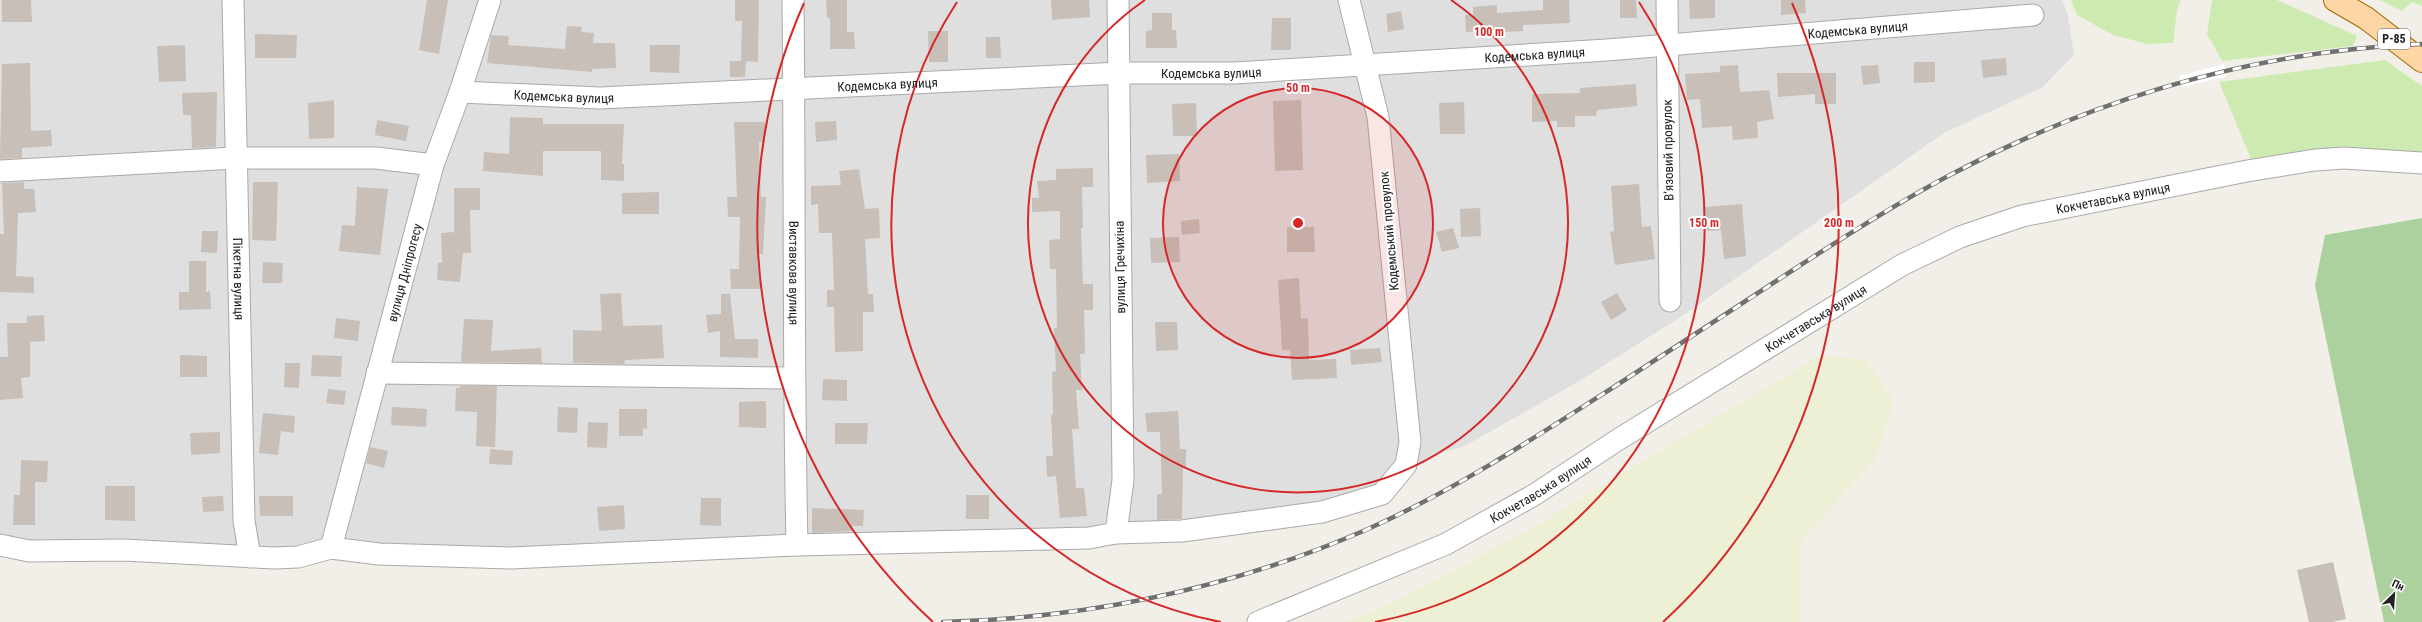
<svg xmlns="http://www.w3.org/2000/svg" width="2422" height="622" viewBox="0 0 2422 622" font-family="'Roboto Condensed',sans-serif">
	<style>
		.residential { fill: #e0dfdf }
		.farmland { fill: #eef0d5 }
		.grass { fill: #cdebb0 }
		.forest { fill: #add19e }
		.pier { fill: #fff }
		.building { fill: #c7bfb8 }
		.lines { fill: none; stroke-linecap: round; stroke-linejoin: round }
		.minor-casing { stroke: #a9a9a9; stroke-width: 23 }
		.primary-casing { stroke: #a06b00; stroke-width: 24 }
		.minor { stroke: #fff; stroke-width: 21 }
		.primary { stroke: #fcd6a4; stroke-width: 22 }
		.rail-casing { stroke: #707070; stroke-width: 4.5 }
		.rail { stroke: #fff; stroke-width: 3; stroke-dasharray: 9; stroke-linecap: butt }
		.ring { fill: none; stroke: #d62828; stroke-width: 2 }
		.labels { text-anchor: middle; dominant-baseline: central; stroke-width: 4; stroke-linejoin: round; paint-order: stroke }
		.shield { fill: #fff; stroke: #646464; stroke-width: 1 }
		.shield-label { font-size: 12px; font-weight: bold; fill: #222 }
		.street-label { font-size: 13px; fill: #222; stroke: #fff }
		.centre { fill: #d62828; stroke: #fff; stroke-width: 2 }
		.ring-label { font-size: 12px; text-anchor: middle; font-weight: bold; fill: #d62828; stroke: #fff; stroke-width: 4; stroke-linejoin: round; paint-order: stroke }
	</style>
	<rect width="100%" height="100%" fill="#f2efe9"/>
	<path class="residential" d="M0,0H2062L2068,15L2074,55L2043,87L1944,133L1679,318L1581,380L1465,446L1433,455L1382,494L1182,531L319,555L270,566L246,568L0,543Z"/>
	<path class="farmland" d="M1821,355L1866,360L1894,401L1876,459L1801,540L1800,622H1346L1401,599L1537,525Z"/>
	<path class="grass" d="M2071,0H2181L2177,10L2173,43L2148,44L2113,35L2077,15Z
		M2212,0H2277L2357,36L2353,46L2222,61L2207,34Z
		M2379,0H2422V6L2412,2L2402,11Z
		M2385,60L2422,86V155L2335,152L2251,159L2219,82Z"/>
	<path class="forest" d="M2422,218V622H2384L2315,285L2325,235Z"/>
	<path class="pier" d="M2224,64L2227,76L2182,87L2179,76Z"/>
	<path class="building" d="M2,0H31L32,22H2Z
		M427,0H448L439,54L419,50Z
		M735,0H759L758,62L741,61L742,21H735Z
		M826,0H847V32H854L855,49H830V18H827Z
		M1051,0H1089L1090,17L1052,20Z
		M1543,0H1569L1570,23L1523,25V31L1505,32V29L1466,32L1465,15H1473V7L1497,5V13L1543,10Z
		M1620,0H1636L1637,18H1620Z
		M1689,0H1715V18L1690,19Z
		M1781,0H1805L1806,13L1781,15Z
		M1401,11L1404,29L1388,32L1386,14Z
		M1152,13H1172V30H1176L1177,48H1146V31L1152,30Z
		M1272,18H1291V50H1271Z
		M567,26L582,27L581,32L594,33L593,43H615L616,68L592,69V72L487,63L491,35L509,36L508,45L565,49Z
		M928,31H948V62H929Z
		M255,34L297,35L296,58H255Z
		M986,37H1000L1001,58H986Z
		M185,45L186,81L159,82L157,46Z
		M650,45H680L679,73L650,72Z
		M2006,58L2007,75L1983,78L1981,60Z
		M730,61H746L745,77H730Z
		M1914,62H1935V82L1914,83Z
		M30,63L31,131L51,130L52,146L22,148V158L0,159L2,64Z
		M1738,65L1740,92L1769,90L1774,119L1757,122L1758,138L1733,140L1732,126L1702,128L1700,99L1687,100L1685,74L1720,72V66Z
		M1878,65L1880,83L1863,85L1861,66Z
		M1777,73H1836V104H1815V94L1778,97Z
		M1636,84L1637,106L1597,110L1596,116H1575V127H1557V121L1532,122V94L1580,93V88Z
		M217,92L216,147L192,148L191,115H183L182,93Z
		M334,100V138L309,139L308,103Z
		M1301,100L1303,170L1275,171L1273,101Z
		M1464,102L1465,134H1440L1439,103Z
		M1196,103L1197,136H1173L1172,104Z
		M510,117L543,118V124H624L622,164H624V181L601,180V151H543V176L483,171L484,152L509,154Z
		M377,120L409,126L406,141L375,135Z
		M836,121L837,140L816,142L815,122Z
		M734,122H765V142H759L761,197H766L763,254H759L760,289H731L730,269H739L740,217H728L727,197H737Z
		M1179,154L1180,181L1147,183L1146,155Z
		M1093,168V187H1082L1083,228H1081L1083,284H1093V310H1084L1085,354H1080L1082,390H1076L1079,429H1072L1076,488H1084L1087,516L1060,518L1056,476L1047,477L1046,456H1053L1051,415L1053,414L1052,372L1056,371L1054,328H1057L1056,269H1050L1049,240L1060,239V211L1032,212V198H1039L1037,181L1056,180V169Z
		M859,169L865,209L879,208L880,238L865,239L868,294H873L874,312H863V351L835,352L834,307H827V290H834L832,233H819L818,204L811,205V186L841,185L839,171Z
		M24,182V189H34L36,212L18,213L16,276L34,277V293L0,292V234H4L2,183Z
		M253,182H278L276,241L252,240Z
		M1639,184L1642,227L1651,226L1655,259L1615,265L1610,232L1614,231L1611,186Z
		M357,187L388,189L380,255L339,251L342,225L355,226Z
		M454,188H480V210H470L471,253H463L460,282L437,280L438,263H442L441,233L454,232Z
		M659,192V214H622V193Z
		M1742,204L1746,256L1724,259L1721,230L1707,231L1705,207Z
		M1480,208L1481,236L1461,237L1460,209Z
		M1199,219L1200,233L1182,235L1181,221Z
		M1287,227H1314L1315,252H1287Z
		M1453,228L1459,248L1442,252L1436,232Z
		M202,231H218L217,253L201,252Z
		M1179,237L1180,262L1151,263L1150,238Z
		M189,261H206V292L210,291L211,309L179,310V292H189Z
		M263,262L283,263L282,283H262Z
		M1299,278L1301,319L1308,318L1309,360L1336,359L1337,378L1292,380L1290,350H1282L1278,280Z
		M621,293L623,326L662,325L664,358L625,360L624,364L573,363V330L602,331L600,294Z
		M1617,293L1627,310L1611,320L1601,302Z
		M721,294H730L735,339H758V358L720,357V331L708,333L706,315L721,314Z
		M44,315L45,341L30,342V377L21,378L23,398L0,400V357H8L7,323H27V316Z
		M336,318L360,321L358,341L334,338Z
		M464,319L493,320L491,351L541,348L542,363L461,362Z
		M1155,322H1177L1178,350L1156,351Z
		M1380,348L1382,362L1351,365L1350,350Z
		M180,355L207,356V377H180Z
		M312,355L342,356L341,377L311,376Z
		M285,363H300L299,388L284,387Z
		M823,379L847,380V401L822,400Z
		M460,386H497L495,447L476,446L477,412L455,411L456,388H460Z
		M328,389L346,391L344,405L326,403Z
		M766,401V428L739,427V402Z
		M392,407L427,409L426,427L391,425Z
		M558,407L578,408L577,433L557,432Z
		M619,409H647V429L643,428V436H619Z
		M1178,411L1180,449H1186V468H1183L1182,519L1157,520V494H1162L1160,432H1147L1145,413Z
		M263,413L295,416L294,433L281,431L278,455L259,453Z
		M588,422L608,423L607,448L587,447Z
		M835,423H868L867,444H835Z
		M220,432V453L191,455L190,433Z
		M370,447L388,451L384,468L366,463Z
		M490,449L513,451L512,465L489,464Z
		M21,460L48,461L47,482H35V525H13L14,495H20Z
		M105,486H135V521L105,520Z
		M966,495H989V519H966Z
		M223,496L224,511L203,512L202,497Z
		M259,496H293V516H260Z
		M701,498H721V526L700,525Z
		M624,505L625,529L599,531L597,507Z
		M812,508L864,510L863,526H852V531L812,533Z
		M2333,562L2346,619L2332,622H2309L2297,570Z"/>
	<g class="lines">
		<defs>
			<g id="minor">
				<path id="s1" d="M233,0L244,521L250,557"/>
				<path id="s2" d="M793,0C795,182 793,364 797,545"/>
				<path d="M1667,0L1670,301"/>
				<path id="s3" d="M460,92L600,98L1120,73H1234L1607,50L2033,15"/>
				<path d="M0,171L235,158H376L433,165"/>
				<path d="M377,373L793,378"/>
				<path d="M1116,533L1123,480L1118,0"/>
				<path d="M0,545L29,551L124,550L274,558L298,557L331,548L379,554L511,558L797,545L1050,539L1089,538L1116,533L1182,531L1322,512L1382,494L1406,465L1410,442L1378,117L1349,0"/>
				<path id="s4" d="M331,548L433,165L460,92L490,0"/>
				<path id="s5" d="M1258,622L1446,544L1534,495L1619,439L1902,265L1960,237L2022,216L2247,171L2315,160L2344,158L2422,163"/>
			</g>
			<path id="primary" d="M2335,0L2366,18L2422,61"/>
		</defs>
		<use href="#minor" class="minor-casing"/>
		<use href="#primary" class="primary-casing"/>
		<use href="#minor" class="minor"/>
		<use href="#primary" class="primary"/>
		<defs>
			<path id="rail" d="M943,622C1090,618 1233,588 1368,529C1457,489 1539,435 1620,383C1677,346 1734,309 1790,272C1842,238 1895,204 1950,175C2097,98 2255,51 2422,44"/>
		</defs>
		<use href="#rail" class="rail-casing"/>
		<use href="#rail" class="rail"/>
	</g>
	<circle cx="1298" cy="223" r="135" fill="#d62828" fill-opacity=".12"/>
	<g class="ring">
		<circle cx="1298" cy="223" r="135"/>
		<path d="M1451 0A270 270 0 1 1 1145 0"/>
		<path d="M1221 622A406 406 0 0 1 957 2M1639 2A406 406 0 0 1 1375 622"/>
		<path d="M933 622A541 541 0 0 1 804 3M1792 3A541 541 0 0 1 1663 622"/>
	</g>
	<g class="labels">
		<rect class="shield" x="2378" y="29" width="32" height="20" rx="3"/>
		<g class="shield-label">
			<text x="2394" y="39">Р-85</text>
		</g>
		<g class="street-label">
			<text stroke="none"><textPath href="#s3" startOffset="1400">Кодемська вулиця</textPath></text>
			<text stroke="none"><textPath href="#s3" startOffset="1076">Кодемська вулиця</textPath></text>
			<text stroke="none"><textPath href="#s3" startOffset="752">Кодемська вулиця</textPath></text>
			<text stroke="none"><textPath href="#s3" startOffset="428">Кодемська вулиця</textPath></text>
			<text stroke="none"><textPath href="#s3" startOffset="104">Кодемська вулиця</textPath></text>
			<text transform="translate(1668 150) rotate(-91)">Вʼязовий провулок</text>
			<text stroke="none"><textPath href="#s5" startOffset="961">Кокчетавська вулиця</textPath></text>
			<text transform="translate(1389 231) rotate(-95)">Кодемський провулок</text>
			<text transform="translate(1120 267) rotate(-91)">вулиця Гречихіна</text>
			<text stroke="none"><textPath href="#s4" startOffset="285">вулиця Дніпрогесу</textPath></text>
			<text stroke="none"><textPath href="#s2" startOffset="273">Виставкова вулиця</textPath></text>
			<text stroke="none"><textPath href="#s1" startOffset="279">Пікетна вулиця</textPath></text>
			<text stroke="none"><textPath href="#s5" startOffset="637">Кокчетавська вулиця</textPath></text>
			<text stroke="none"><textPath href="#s5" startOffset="313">Кокчетавська вулиця</textPath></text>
		</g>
	</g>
	<circle cx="1298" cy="223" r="6" class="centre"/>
	<g class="ring-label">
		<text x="1489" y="36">100 m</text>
		<text x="1298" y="92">50 m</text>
		<text x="1704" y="227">150 m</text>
		<text x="1839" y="227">200 m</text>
	</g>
	<g transform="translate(2394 594) rotate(25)" stroke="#ffffff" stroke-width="3" paint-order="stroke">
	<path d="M0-3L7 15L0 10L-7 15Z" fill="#222222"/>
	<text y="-6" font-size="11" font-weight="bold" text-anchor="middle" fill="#222222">Пн</text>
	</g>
</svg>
